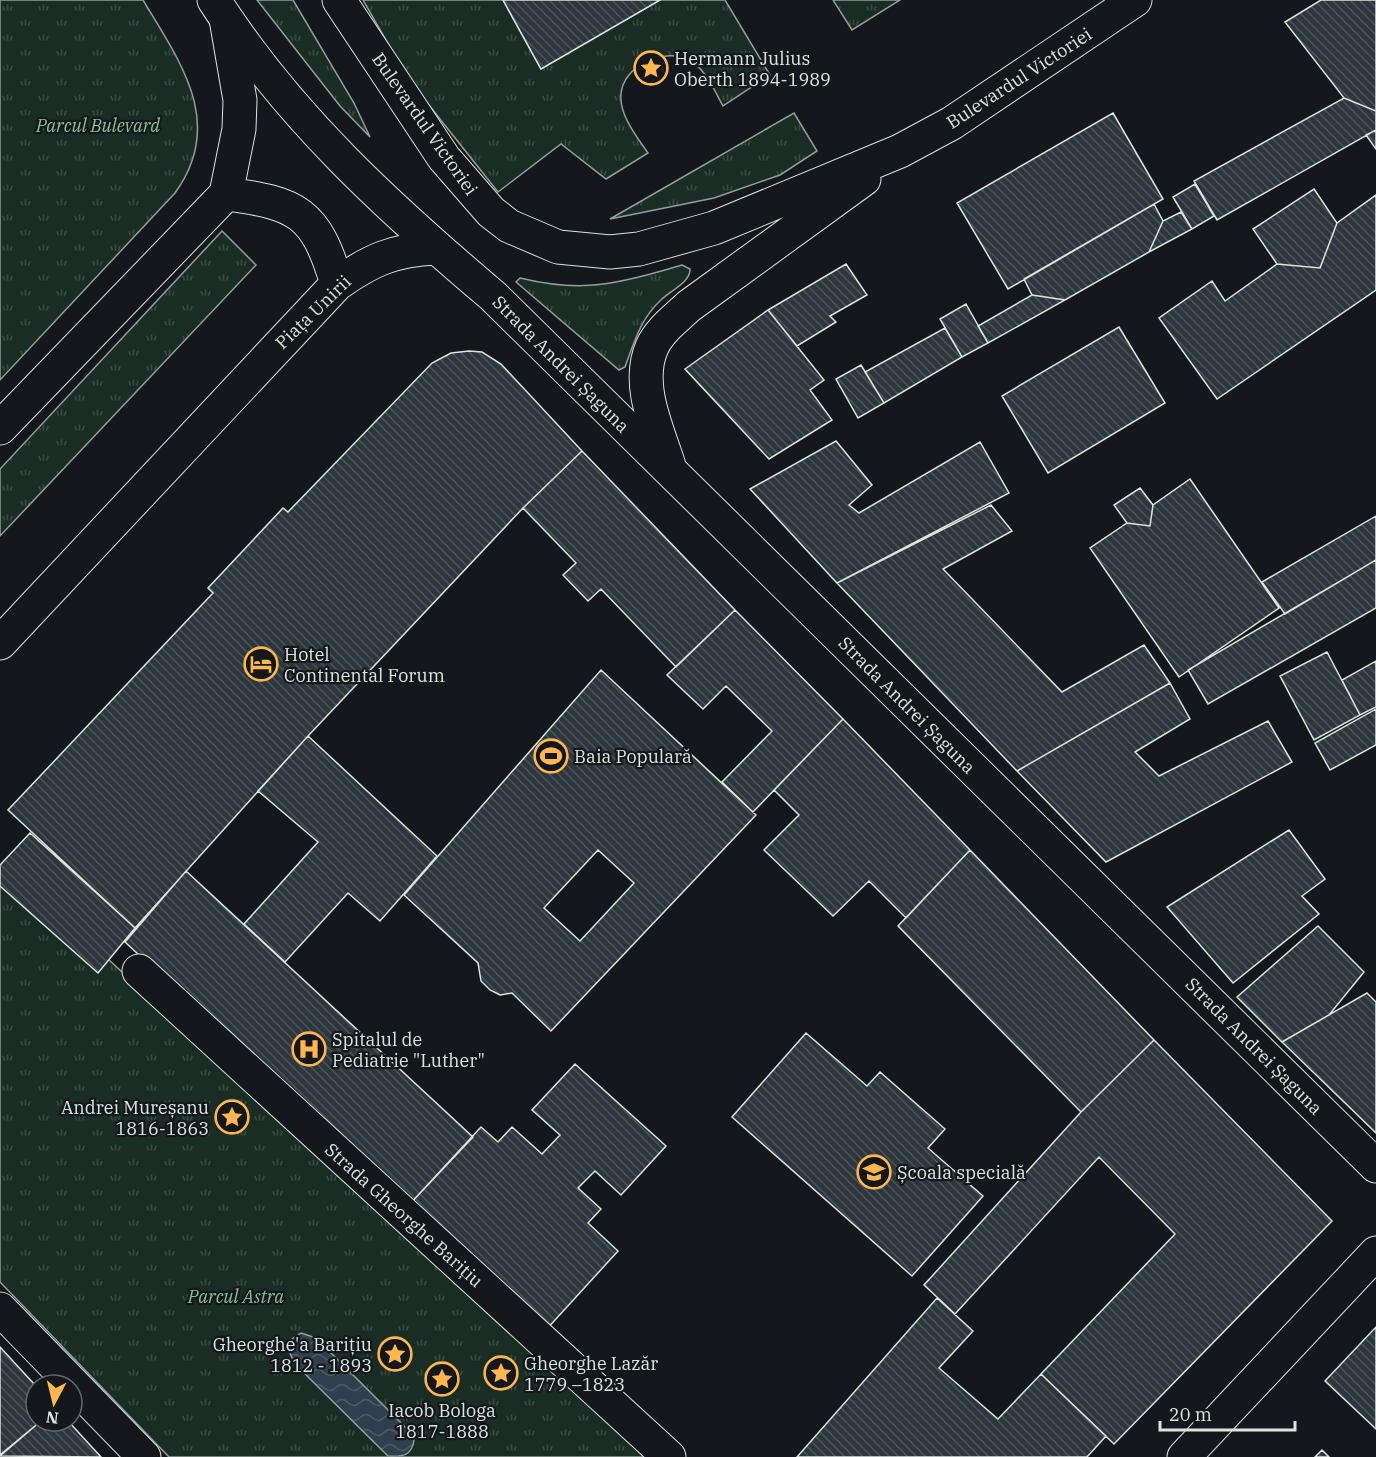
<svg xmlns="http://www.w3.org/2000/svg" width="1376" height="1457" viewBox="0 0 1376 1457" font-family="'IBM Plex Serif',serif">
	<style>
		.grass { fill: url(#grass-tufts); stroke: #939e99; stroke-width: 1.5 }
		.water { fill: url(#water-waves); stroke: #939e99; stroke-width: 1.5 }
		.building { fill: url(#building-back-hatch); stroke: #d8e6dc; stroke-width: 1.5; fill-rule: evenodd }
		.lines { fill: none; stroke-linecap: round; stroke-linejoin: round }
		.street-casing { stroke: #d8e6dc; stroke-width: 35 }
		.secondary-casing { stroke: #d8e6dc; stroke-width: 35 }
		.primary-casing { stroke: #d8e6dc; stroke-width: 35 }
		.street { stroke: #14181c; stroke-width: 33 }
		.secondary { stroke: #14181c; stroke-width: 33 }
		.primary { stroke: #14181c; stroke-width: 33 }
		.labels { text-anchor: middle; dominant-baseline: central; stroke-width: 4.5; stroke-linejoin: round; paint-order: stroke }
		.poi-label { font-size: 18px; fill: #d8e6dc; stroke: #14181c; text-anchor: start }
		.street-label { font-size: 18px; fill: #d8e6dc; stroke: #14181c }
		.park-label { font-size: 18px; font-style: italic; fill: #8ac095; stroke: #14181c }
	</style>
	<defs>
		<pattern id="grass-tufts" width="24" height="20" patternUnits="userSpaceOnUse" patternTransform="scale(1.5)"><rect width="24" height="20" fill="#1a2d24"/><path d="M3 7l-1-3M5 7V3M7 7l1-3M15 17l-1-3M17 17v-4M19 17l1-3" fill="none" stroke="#3b4b43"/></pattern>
		<pattern id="water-waves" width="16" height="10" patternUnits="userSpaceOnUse" patternTransform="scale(1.5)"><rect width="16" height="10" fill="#2f3f4d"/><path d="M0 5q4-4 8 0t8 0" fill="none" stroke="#4c5b66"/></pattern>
		<pattern id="building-back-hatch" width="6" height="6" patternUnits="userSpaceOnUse" patternTransform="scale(1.5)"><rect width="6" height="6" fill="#2c363c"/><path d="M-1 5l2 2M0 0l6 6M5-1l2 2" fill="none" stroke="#4a5358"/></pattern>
	</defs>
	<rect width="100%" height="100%" fill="#14181c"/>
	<path class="grass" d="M0,0H143C180,62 226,123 175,193L0,380Z
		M257,0H293L354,103L370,137L340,106Z
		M363,0H503L541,69L660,0H725L770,75L723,106C714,90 705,67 687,59C663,48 623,66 621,94C619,115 637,137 648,153L606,179L561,144L498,192L409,80Z
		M833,0H900L852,30Z
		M794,113L817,151L780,175L714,198L610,219Z
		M222,231L256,265L0,536V469Z
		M682,265L690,269C691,282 670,291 661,300C641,318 634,342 625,367L619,370L516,282L520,278C586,294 619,283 682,265Z
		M0,885L109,960L650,1457H169L0,1282Z"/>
	<path class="water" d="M301,1333L316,1338L409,1431L414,1440C412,1456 402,1457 388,1456L295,1364L288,1349L292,1339Z"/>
	<path class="building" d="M503,0H660L541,69Z
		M1321,0H1376V111L1344,98L1285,22Z
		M1344,98L1376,111V130L1217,220L1194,181Z
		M1113,113L1163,199L1008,289L957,203Z
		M1376,130V149L1366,135Z
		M1195,184L1214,216L1192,229L1173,197Z
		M1314,189L1337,223L1320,268L1277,264L1253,229Z
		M1376,195V290L1217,399L1159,318L1212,281L1225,301L1277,264L1320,268L1337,223Z
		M1154,204L1163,221L1149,252L1065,300L1032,295L1024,279Z
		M1181,212L1192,229L1149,252L1163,221Z
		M846,264L867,295L830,316L836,322L797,346L768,310Z
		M1032,295L1065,300L988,343L978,326Z
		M966,304L988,343L962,357L940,319Z
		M768,310L824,380L810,390L832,420L769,459L685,369Z
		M1119,327L1165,403L1048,473L1002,396Z
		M945,328L962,357L884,403L865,372Z
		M469,351L482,352L501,364L582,451L523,508L308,736L135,928L8,810L213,593L208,588L283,508L288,512L432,363L451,353Z
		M861,365L884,403L858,418L836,379Z
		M836,441L872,485L849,505L859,513L980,442L1009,493L837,583L750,489Z
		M582,451L735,610L676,667L601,589L588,601L563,575L576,563L523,508Z
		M1190,479L1279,608L1179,677L1090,548L1127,523L1150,526L1153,505Z
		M1140,488L1153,505L1150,526L1127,523L1114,505Z
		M991,505L1012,531L943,569L1062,692L1144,645L1170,683L1017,771L837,583Z
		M1376,516V560L1285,614L1262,582Z
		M1376,560V608L1208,704L1188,670Z
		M735,610L843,719L753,812L722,782L772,731L726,686L703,709L667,675Z
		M1327,652L1360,715L1314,740L1280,676Z
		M1376,661V707L1360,715L1342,680Z
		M601,670L756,815L551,1031L512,993L500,995L490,990L481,981L478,963L404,895ZM598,850L634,883L580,941L544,908Z
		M1170,683L1190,719L1135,752L1159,776L1268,721L1292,762L1106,862L1017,771Z
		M1376,709V745L1330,770L1315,743Z
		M843,719L970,850L906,918L869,881L833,916L764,850L799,815L774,790Z
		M308,736L437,856L380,921L348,893L285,962L244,924L318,842L258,791Z
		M1289,830L1325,879L1302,896L1319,914L1233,983L1167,907Z
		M30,833L135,928L98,973L0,886V865Z
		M970,850L1154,1040L1081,1112L898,926Z
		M186,871L473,1137L408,1206L125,942Z
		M1318,926L1364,972L1329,1015L1282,1042L1237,997Z
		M1367,993L1376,1002V1133L1282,1042Z
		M806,1033L867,1086L880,1072L945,1129L928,1148L983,1196L912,1276L732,1117Z
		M1154,1040L1332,1221L1114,1444L1041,1374L1175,1234L1099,1157L955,1314L924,1285L1081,1112Z
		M575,1064L666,1146L621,1195L595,1171L578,1188L601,1209L588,1223L618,1251L545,1331L408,1206L481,1127L498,1142L512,1127L542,1154L560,1135L532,1110Z
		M937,1298L973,1331L939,1368L998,1419L1041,1374L1106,1436L1087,1457H797Z
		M1376,1327V1429L1325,1381Z
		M0,1347L36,1386V1421H41L0,1455Z
		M41,1421H68L101,1457L0,1456Z
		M1322,1450L1329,1457H1315Z"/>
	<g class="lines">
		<defs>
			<path id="street" d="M139,971L669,1457
				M0,1309L144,1457
				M1184,1457L1376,1253"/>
			<path id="secondary" d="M226,194C297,203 316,212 337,284
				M0,428L226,194L239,129L240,100L226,19
				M0,643L337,284C371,260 393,250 436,248"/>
			<path id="primary" d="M214,0C288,116 389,208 493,296L1376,1166
				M339,0L444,158L491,212L509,226L558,247L610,252L639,249L714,228L900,151L952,123L1135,0
				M670,469C659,432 635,386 652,347C659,331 676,318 689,306L864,179"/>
		</defs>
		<use href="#street" class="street-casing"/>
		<use href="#secondary" class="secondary-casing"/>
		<use href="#primary" class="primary-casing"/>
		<use href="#street" class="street"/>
		<use href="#secondary" class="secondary"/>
		<use href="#primary" class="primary"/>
	</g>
	<defs>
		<symbol id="sight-ring" viewBox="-11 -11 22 22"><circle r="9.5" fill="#14181c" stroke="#ffb74d" stroke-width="1.5"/><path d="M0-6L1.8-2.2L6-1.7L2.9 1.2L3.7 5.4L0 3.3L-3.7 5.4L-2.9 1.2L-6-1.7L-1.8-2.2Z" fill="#ffb74d"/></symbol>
		<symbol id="hotel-ring" viewBox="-11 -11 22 22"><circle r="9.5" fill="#14181c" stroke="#ffb74d" stroke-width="1.5"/><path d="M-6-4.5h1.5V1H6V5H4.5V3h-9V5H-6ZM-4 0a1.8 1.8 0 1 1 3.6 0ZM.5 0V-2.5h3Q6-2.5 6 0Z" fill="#ffb74d"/></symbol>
		<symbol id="stadium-ring" viewBox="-11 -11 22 22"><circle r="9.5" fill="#14181c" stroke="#ffb74d" stroke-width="1.5"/><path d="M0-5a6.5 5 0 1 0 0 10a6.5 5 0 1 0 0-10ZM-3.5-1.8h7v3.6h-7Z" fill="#ffb74d"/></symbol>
		<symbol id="hospital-ring" viewBox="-11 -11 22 22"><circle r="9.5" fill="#14181c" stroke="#ffb74d" stroke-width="1.5"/><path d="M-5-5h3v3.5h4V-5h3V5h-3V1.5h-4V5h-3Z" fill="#ffb74d"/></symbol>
		<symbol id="school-ring" viewBox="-11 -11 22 22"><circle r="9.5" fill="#14181c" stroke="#ffb74d" stroke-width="1.5"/><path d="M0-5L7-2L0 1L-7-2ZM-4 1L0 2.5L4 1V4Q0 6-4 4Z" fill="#ffb74d"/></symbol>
	</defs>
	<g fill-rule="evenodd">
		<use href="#sight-ring" x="632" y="49" width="38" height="38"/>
		<use href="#hotel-ring" x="242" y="645" width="38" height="38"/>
		<use href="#stadium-ring" x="532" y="737" width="38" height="38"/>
		<use href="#hospital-ring" x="290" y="1030" width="38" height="38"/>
		<use href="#sight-ring" x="213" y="1098" width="38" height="38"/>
		<use href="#school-ring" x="855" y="1153" width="38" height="38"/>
		<use href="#sight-ring" x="376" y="1335" width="38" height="38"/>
		<use href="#sight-ring" x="482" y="1354" width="38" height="38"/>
		<use href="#sight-ring" x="423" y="1360" width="38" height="38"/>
	</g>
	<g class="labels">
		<g class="poi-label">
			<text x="674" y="58">Hermann Julius<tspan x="674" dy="21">Oberth 1894-1989</tspan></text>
			<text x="284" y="654">Hotel<tspan x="284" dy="21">Continental Forum</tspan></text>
			<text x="574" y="756">Baia Populară</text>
			<text x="332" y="1039">Spitalul de<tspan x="332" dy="21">Pediatrie "Luther"</tspan></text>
			<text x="209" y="1107" text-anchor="end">Andrei Mureșanu<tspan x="209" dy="21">1816-1863</tspan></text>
			<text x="897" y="1172">Școala specială</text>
			<text x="372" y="1344" text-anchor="end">Gheorghe'a Barițiu<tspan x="372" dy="21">1812 - 1893</tspan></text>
			<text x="524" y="1363">Gheorghe Lazăr<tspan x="524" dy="21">1779 –1823</tspan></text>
			<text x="442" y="1410" text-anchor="middle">Iacob Bologa<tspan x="442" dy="21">1817-1888</tspan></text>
		</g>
		<g class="street-label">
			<text transform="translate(1019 78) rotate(-33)">Bulevardul Victoriei</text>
			<text transform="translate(425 124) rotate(55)">Bulevardul Victoriei</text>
			<text transform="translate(313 312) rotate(-44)">Piața Unirii</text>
			<text transform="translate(561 364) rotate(45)">Strada Andrei Șaguna</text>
			<text transform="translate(907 705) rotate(45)">Strada Andrei Șaguna</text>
			<text transform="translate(1254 1046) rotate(45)">Strada Andrei Șaguna</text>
			<text transform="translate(404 1215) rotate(42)">Strada Gheorghe Barițiu</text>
		</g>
		<g class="park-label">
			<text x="98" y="125">Parcul Bulevard</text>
			<text x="236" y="1296">Parcul Astra</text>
		</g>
	</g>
	<g transform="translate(54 1403) rotate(187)"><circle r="28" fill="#14181c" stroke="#626a69" stroke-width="1.5"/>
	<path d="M0-4.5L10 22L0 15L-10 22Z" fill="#ffb74d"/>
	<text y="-9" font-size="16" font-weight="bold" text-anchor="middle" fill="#d8e6dc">N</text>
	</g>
	<path d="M1160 1421v9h135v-9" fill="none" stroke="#d8e6dc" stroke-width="3"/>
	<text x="1169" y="1421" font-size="18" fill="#d8e6dc" stroke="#14181c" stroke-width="4.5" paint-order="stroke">20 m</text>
</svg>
